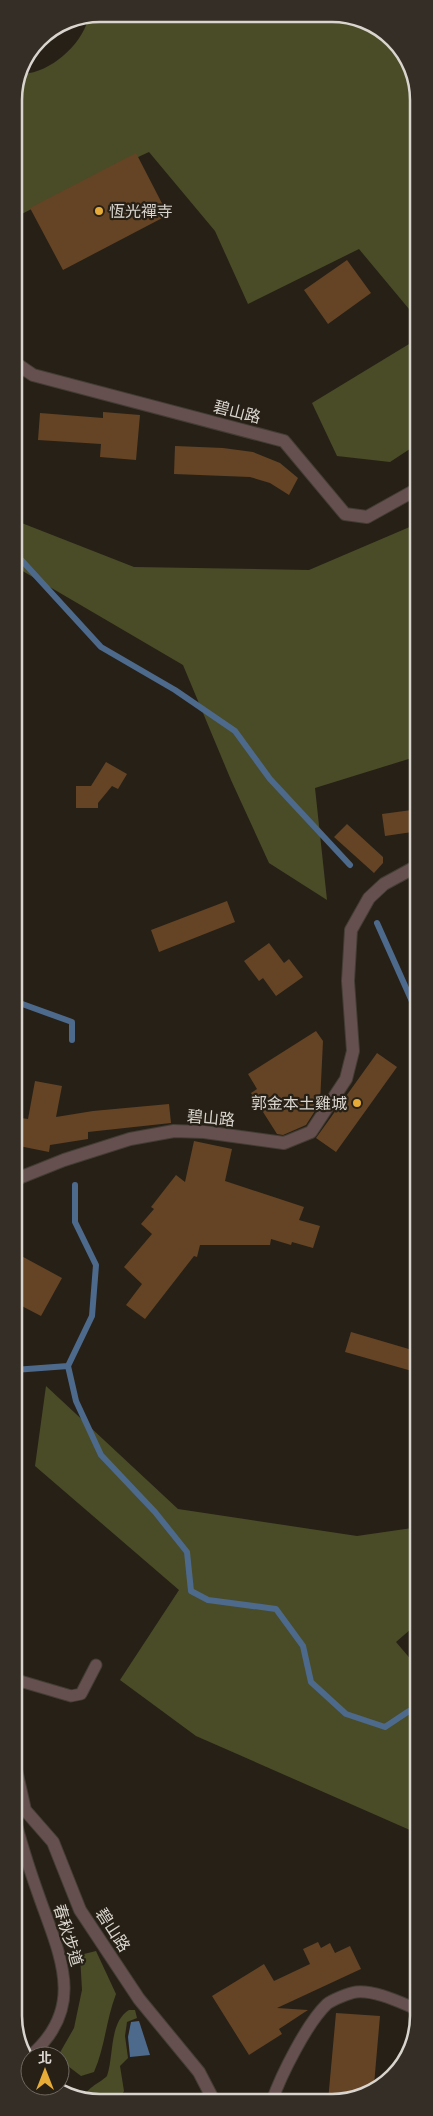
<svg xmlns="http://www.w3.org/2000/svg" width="433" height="2116" viewBox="0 0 433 2116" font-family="'Public Sans','Noto Sans TC',sans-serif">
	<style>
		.green { fill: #4a4c27 }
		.water { fill: #4d6a8c }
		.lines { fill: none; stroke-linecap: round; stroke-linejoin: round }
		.stream { stroke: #4d6a8c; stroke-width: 6 }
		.building { fill: #644424 }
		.service-casing { stroke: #433d34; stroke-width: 13 }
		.minor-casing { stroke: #433d34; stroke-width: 14 }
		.service { stroke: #65504f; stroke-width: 11 }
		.minor { stroke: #65504f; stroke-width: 12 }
		.poi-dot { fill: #e7ac37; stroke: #272017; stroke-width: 2 }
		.labels { text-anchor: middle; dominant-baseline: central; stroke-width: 4.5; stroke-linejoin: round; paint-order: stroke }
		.poi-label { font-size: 16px; fill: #d9d5ce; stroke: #272017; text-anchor: start }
		.street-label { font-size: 16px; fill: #d9d5ce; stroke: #272017 }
		.rim { fill: none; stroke: #d9d5ce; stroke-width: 2.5 }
	</style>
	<rect width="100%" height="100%" fill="#272017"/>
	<path class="green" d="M355,17L398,43L419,89V321L359,249L248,304L215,231L149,152L86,181L14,218V95L23,74C51,72 80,46 88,20Z
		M419,338V443L390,462L337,456L312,403Z
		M14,520L134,567L309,570L419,523V758L415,757L315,788L327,900L269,863L231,780L183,665L14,566Z
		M46,1386L178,1509L357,1536L419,1527V1622L396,1642L419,1669V1834L196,1736L120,1680L179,1590L35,1466Z
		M96,1951L116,1994C106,2020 105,2047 94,2072L81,2076L60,2060V2056H58L74,2028L82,1990L80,1955Z
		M129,2010H135L137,2018L127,2022L125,2036L128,2058L120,2066L124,2091L120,2098L84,2101C84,2088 99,2084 107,2076C114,2056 109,2022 129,2010Z"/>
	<path class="water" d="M139,2021L150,2055L130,2057L128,2037L131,2022Z"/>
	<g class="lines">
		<path class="stream" d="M14,552L101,647L175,690L235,731L270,779L350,865
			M377,923L419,1017
			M14,1001L72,1022V1040
			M75,1185V1222L96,1265L92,1316L68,1366L76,1401L101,1455L155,1512L187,1552L191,1591L208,1600L276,1609L303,1646L311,1682L346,1714L385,1727L409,1711L419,1708
			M14,1370L68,1366"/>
	</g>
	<path class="building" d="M136,153L168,215L63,270L30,208Z
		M347,260L371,293L328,324L304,290Z
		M103,412L140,415L136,460L100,457L101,444L38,440L40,413L103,418Z
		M175,446L223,448L253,452L280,463L298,478L289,495L270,483L250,477L174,474Z
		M106,762L127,774L118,789L112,786L98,803V808H76V786H91Z
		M419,809V831L385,836L382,814Z
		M347,824L383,857V863L374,873L334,837Z
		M227,901L235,922L159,952L151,930Z
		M269,943L284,963L289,959L303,977L276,996L263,978L259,981L244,961Z
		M316,1031L323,1041L320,1103L306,1125L283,1135L277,1134L251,1093L257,1089L248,1074Z
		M377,1053L397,1067L336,1152L316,1138Z
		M35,1081L62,1086L56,1117L93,1111L169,1104L171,1123L88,1132V1139L50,1145L49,1152L14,1145V1117L28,1119Z
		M194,1141L232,1149L225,1181L304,1207L299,1220L320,1226L313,1248L292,1242L291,1245L271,1239L270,1245H200L197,1257L194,1256L145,1319L126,1305L142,1284L124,1267L152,1234L141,1224L154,1209L151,1207L176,1175L185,1182Z
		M14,1252L62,1278L41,1316L14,1302Z
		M351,1332L419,1352V1373L345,1352Z
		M318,1942L321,1948L330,1943L335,1953L350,1946L361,1969L277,2008L308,2010L279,2029L282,2034L249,2055L212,1996L264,1964L274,1981L310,1964L303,1949Z
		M336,2013L380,2016L374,2085L344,2102L328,2101Z"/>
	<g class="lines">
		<defs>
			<path id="service" d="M14,1686L20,1681L71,1696L81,1694L96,1665
				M14,1815C21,1844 30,1871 40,1899C61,1958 86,2008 30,2056
				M272,2101C281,2075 307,2023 327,2004C332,2000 349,1993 356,1992C376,1990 401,2003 419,2010"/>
			<path id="minor" d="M14,362L33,375L284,441L345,514L367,517L419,488
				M14,1180L64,1160L130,1139L174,1131L204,1132L284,1143L311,1132L346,1079L353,1051L348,981L351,930L369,898L384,884L419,865
				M14,1761L25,1810L53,1842L80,1910L139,1999L199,2072L214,2101"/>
		</defs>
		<use href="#service" class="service-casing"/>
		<use href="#minor" class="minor-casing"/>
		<use href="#service" class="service"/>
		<use href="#minor" class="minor"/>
	</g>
	<g class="poi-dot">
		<circle cx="99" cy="211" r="5"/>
		<circle cx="357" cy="1103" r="5"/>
	</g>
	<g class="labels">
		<g class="poi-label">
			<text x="109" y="211">恆光禪寺</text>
			<text x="347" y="1103" text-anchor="end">郭金本土雞城</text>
		</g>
		<g class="street-label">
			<text transform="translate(237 412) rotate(14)">碧山路</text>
			<text transform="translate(211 1118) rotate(5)">碧山路</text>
			<text transform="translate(113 1930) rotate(57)">碧山路</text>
			<text transform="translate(68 1935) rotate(73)">春秋步道</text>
		</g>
	</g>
	<path d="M0 0H433V2116H0ZM100 22H332A78 78 0 0 1 410 100V2016A78 78 0 0 1 332 2094H100A78 78 0 0 1 22 2016V100A78 78 0 0 1 100 22Z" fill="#352e26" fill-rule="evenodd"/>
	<path class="rim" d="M100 22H332A78 78 0 0 1 410 100V2016A78 78 0 0 1 332 2094H100A78 78 0 0 1 22 2016V100A78 78 0 0 1 100 22Z"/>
	<g transform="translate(45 2071)"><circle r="24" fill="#272017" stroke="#6e6860"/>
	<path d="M0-4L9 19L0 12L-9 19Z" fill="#e7ac37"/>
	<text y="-8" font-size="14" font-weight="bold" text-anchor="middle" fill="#d9d5ce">北</text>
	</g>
</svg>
